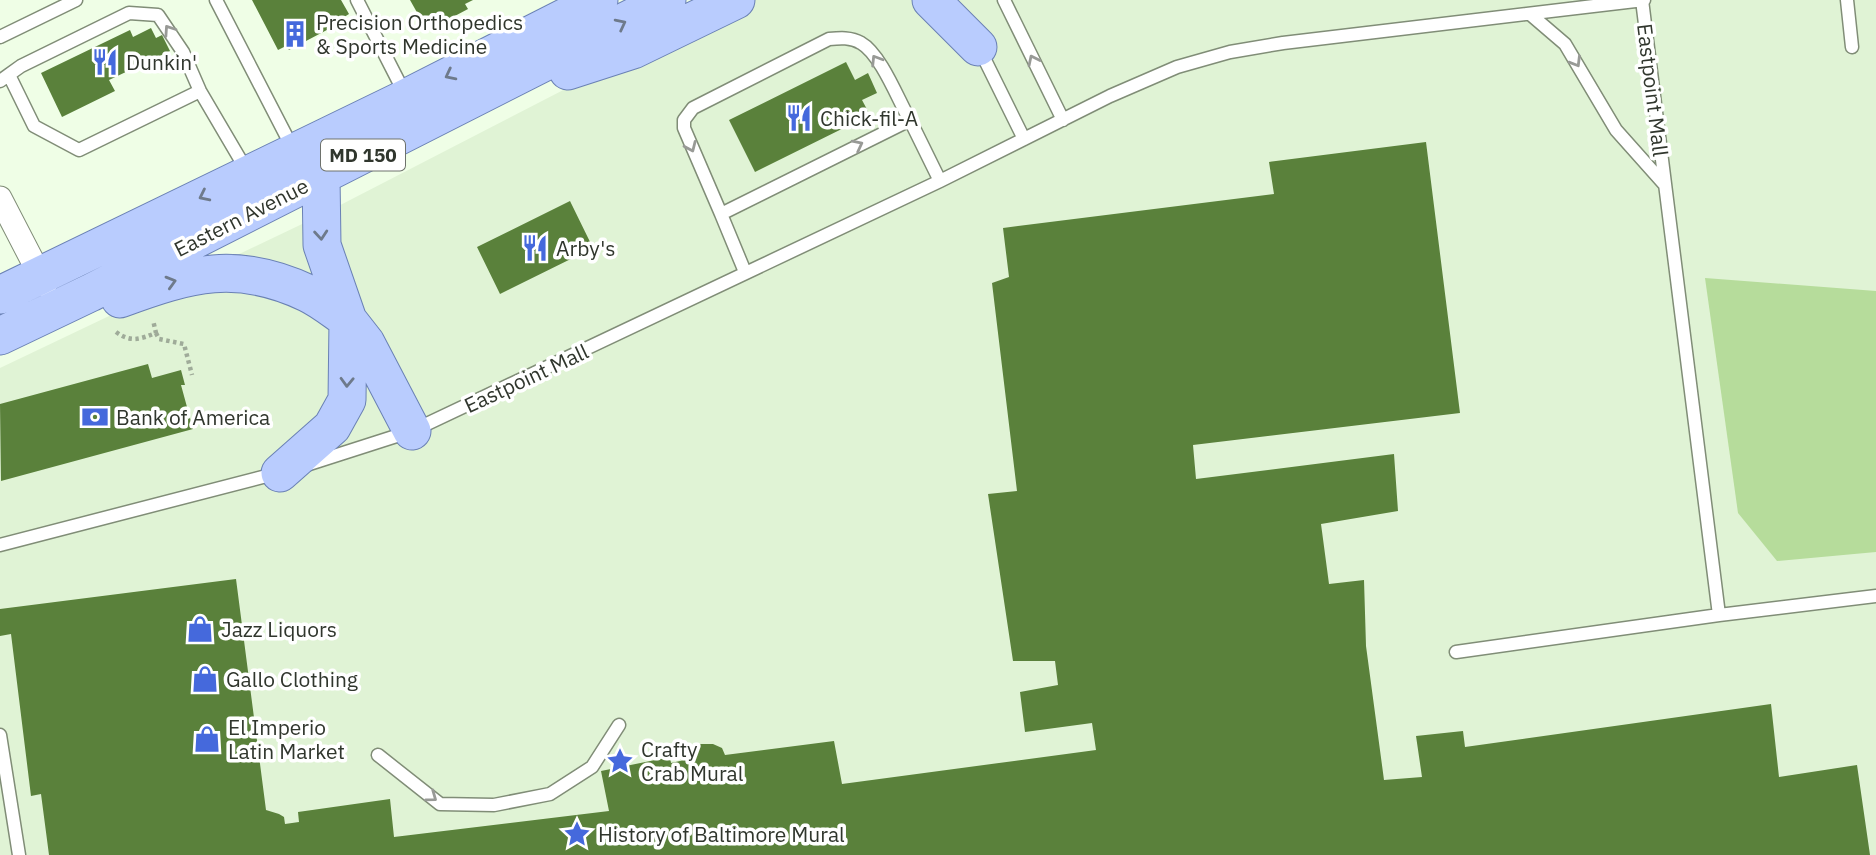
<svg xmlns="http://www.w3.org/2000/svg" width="1876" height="855" viewBox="0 0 1876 855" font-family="'IBM Plex Sans',sans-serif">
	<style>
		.built { fill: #e0f3d5 }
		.green { fill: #b6dc9b }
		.building { fill: #5a813b }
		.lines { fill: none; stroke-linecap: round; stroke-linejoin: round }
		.service-casing { stroke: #808d77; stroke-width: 15 }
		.minor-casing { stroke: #808d77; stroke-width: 25 }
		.primary-casing { stroke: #6a81b4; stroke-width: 39 }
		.path { stroke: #9fab99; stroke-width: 4.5; stroke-dasharray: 3.5 3.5; stroke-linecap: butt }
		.service { stroke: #fff; stroke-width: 12 }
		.minor { stroke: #fff; stroke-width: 23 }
		.primary { stroke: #b9ccfe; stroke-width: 37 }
		.oneway { stroke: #6e7a8b }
		.oneway2 { stroke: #989a96 }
		.labels { text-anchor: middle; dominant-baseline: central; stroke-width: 7; stroke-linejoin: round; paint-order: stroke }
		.shield { fill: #fff; stroke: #6e726c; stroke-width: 2 }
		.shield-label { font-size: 19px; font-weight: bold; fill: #30362d }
		.poi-label { font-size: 21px; fill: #30362d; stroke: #fff; text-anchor: start }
		.street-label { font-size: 21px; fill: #30362d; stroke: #fff }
	</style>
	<rect width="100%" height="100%" fill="#effee6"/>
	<path class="built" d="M738,0H1876V855H0V368L321,215Z"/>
	<path class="green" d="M1705,278L1876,291V552L1777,561L1738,513Z"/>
	<path class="building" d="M252,0H341L349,14L341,19L342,22L289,50L286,46L278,50Z
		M410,0H473L465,4L468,9L436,26L433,20L420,27L416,18L419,16Z
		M151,28L156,38L162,35L170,51L109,80L115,91L62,117L41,73L130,30L133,37Z
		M846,62L855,80L868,73L877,93L862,100L870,115L755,172L729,120Z
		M1426,142L1460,413L1193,445L1196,479L1394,454L1398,511L1321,524L1329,584L1364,580L1366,646L1384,780L1422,777L1416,736L1463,731L1465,747L1771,704L1779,777L1857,765L1870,855H49L41,794L31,796L11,634L0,636V609L236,579L266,810L279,814L284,817L285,824L299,822L298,812L390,799L394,837L609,811L601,771L670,757L671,763L689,759L693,751L700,744H713L722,748L725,755L834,741L842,784L1096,750L1092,723L1025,732L1020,692L1058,685L1055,661H1013L988,494L1017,491L992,283L1009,277L1003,228L1274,194L1269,162Z
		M570,201L593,248L500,294L477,247Z
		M148,364L152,378L181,370L185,385H181L193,429L1,481L0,404Z"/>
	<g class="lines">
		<defs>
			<path id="service" d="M216,0L293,149
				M357,0L405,94
				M1004,0L1063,120
				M1642,0L1719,615L1876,596
				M1847,0L1852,47
				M1530,14L1565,44L1616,130L1665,185
				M0,37L76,0
				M980,50L1024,139
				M9,75L34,126L79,150L200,91
				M0,81L21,66L129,13L158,15L183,52L200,91L247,171
				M910,120L721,214L684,128V120L693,108L829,39C840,38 851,37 861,43C879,53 896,94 906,113L910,120L940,181
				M721,214L745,272
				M306,465L412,431L940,181L1110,96L1177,67L1230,52L1283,43L1644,0
				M0,545L278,473
				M1456,652L1719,615
				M0,735L19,855
				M378,755L440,804L494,805L550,794L592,767L619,725"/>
			<path id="minor" d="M0,198L45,285"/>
			<path id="primary" d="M931,0L978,47
				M568,71L633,50L736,0
				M337,161L321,176L322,245L348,320L366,343L412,431
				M0,295L398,102L599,0
				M120,299C190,273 237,260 307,293C322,300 335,311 348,320L347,400L332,427L280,473
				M0,336L90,293L667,0"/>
		</defs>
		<use href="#service" class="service-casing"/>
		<use href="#minor" class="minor-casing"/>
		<use href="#primary" class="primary-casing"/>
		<path class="path" d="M116,332C131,343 140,339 156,333L153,320
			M156,333L159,339L184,344L192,375"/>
		<use href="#service" class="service"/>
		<use href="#minor" class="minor"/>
		<use href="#primary" class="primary"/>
	</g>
	<defs><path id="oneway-chevron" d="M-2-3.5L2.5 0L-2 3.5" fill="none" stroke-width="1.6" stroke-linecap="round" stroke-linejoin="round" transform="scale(1.75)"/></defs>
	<g class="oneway">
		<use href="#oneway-chevron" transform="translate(621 24) rotate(-27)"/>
		<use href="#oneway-chevron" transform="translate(450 75) rotate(153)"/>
		<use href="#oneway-chevron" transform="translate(204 196) rotate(154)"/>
		<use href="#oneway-chevron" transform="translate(321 235) rotate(85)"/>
		<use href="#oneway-chevron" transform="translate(171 282) rotate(-16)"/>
		<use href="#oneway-chevron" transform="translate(347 382) rotate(92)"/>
	</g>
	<g class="oneway2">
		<use href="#oneway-chevron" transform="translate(169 30) rotate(-124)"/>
		<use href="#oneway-chevron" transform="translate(876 60) rotate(-122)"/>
		<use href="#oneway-chevron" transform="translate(1033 60) rotate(-116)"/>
		<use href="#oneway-chevron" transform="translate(1576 62) rotate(59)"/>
		<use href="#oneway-chevron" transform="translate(858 145) rotate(-27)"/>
		<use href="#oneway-chevron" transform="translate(691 147) rotate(66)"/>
		<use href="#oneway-chevron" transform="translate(432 797) rotate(36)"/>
	</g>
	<defs>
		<symbol id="building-bare" viewBox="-9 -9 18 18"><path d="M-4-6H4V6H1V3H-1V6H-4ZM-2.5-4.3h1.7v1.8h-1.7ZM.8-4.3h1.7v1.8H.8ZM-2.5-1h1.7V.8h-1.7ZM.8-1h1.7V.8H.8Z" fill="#4569dc" stroke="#fff" stroke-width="2.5" paint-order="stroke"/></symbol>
		<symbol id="restaurant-bare" viewBox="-9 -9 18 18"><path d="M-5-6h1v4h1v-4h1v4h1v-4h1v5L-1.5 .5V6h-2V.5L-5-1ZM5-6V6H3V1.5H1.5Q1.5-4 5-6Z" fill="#4569dc" stroke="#fff" stroke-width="2.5" paint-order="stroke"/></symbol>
		<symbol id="bank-bare" viewBox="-9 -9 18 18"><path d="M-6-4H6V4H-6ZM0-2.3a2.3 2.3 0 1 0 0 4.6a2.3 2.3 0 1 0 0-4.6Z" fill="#4569dc" stroke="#fff" stroke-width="2.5" paint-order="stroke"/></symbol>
		<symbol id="shop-bare" viewBox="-9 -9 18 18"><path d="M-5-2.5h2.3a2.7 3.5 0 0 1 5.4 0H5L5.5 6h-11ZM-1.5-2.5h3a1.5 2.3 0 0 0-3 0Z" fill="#4569dc" stroke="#fff" stroke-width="2.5" paint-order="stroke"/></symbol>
		<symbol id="sight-bare" viewBox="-9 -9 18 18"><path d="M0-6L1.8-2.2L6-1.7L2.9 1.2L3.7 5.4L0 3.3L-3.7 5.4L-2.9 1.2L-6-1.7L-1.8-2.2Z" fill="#4569dc" stroke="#fff" stroke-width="2.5" paint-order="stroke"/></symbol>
	</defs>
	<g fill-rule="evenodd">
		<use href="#building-bare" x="276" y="15" width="38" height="38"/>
		<use href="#restaurant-bare" x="86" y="43" width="38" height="38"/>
		<use href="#restaurant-bare" x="780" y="99" width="38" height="38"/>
		<use href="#restaurant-bare" x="516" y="229" width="38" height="38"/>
		<use href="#bank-bare" x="76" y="398" width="38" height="38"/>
		<use href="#shop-bare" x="181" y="610" width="38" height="38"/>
		<use href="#shop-bare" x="186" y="660" width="38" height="38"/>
		<use href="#shop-bare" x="188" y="720" width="38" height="38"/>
		<use href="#sight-bare" x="601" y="742" width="38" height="38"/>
		<use href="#sight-bare" x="558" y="815" width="38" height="38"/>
	</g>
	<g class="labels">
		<rect class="shield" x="321" y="139.5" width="84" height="31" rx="5"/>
		<g class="shield-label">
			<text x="363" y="155">MD 150</text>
		</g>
		<g class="poi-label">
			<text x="316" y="22">Precision Orthopedics<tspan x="316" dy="24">&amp; Sports Medicine</tspan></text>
			<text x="126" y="62">Dunkin'</text>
			<text x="820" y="118">Chick-fil-A</text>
			<text x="556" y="248">Arby's</text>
			<text x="116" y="417">Bank of America</text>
			<text x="221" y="629">Jazz Liquors</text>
			<text x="226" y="679">Gallo Clothing</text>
			<text x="228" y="727">El Imperio<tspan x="228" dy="24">Latin Market</tspan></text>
			<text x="641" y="749">Crafty<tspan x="641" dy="24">Crab Mural</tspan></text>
			<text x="598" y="834">History of Baltimore Mural</text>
		</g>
		<g class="street-label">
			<text transform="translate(1653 90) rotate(83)">Eastpoint Mall</text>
			<text transform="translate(241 217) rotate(-27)">Eastern Avenue</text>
			<text transform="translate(526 378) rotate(-25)">Eastpoint Mall</text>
		</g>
	</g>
</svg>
